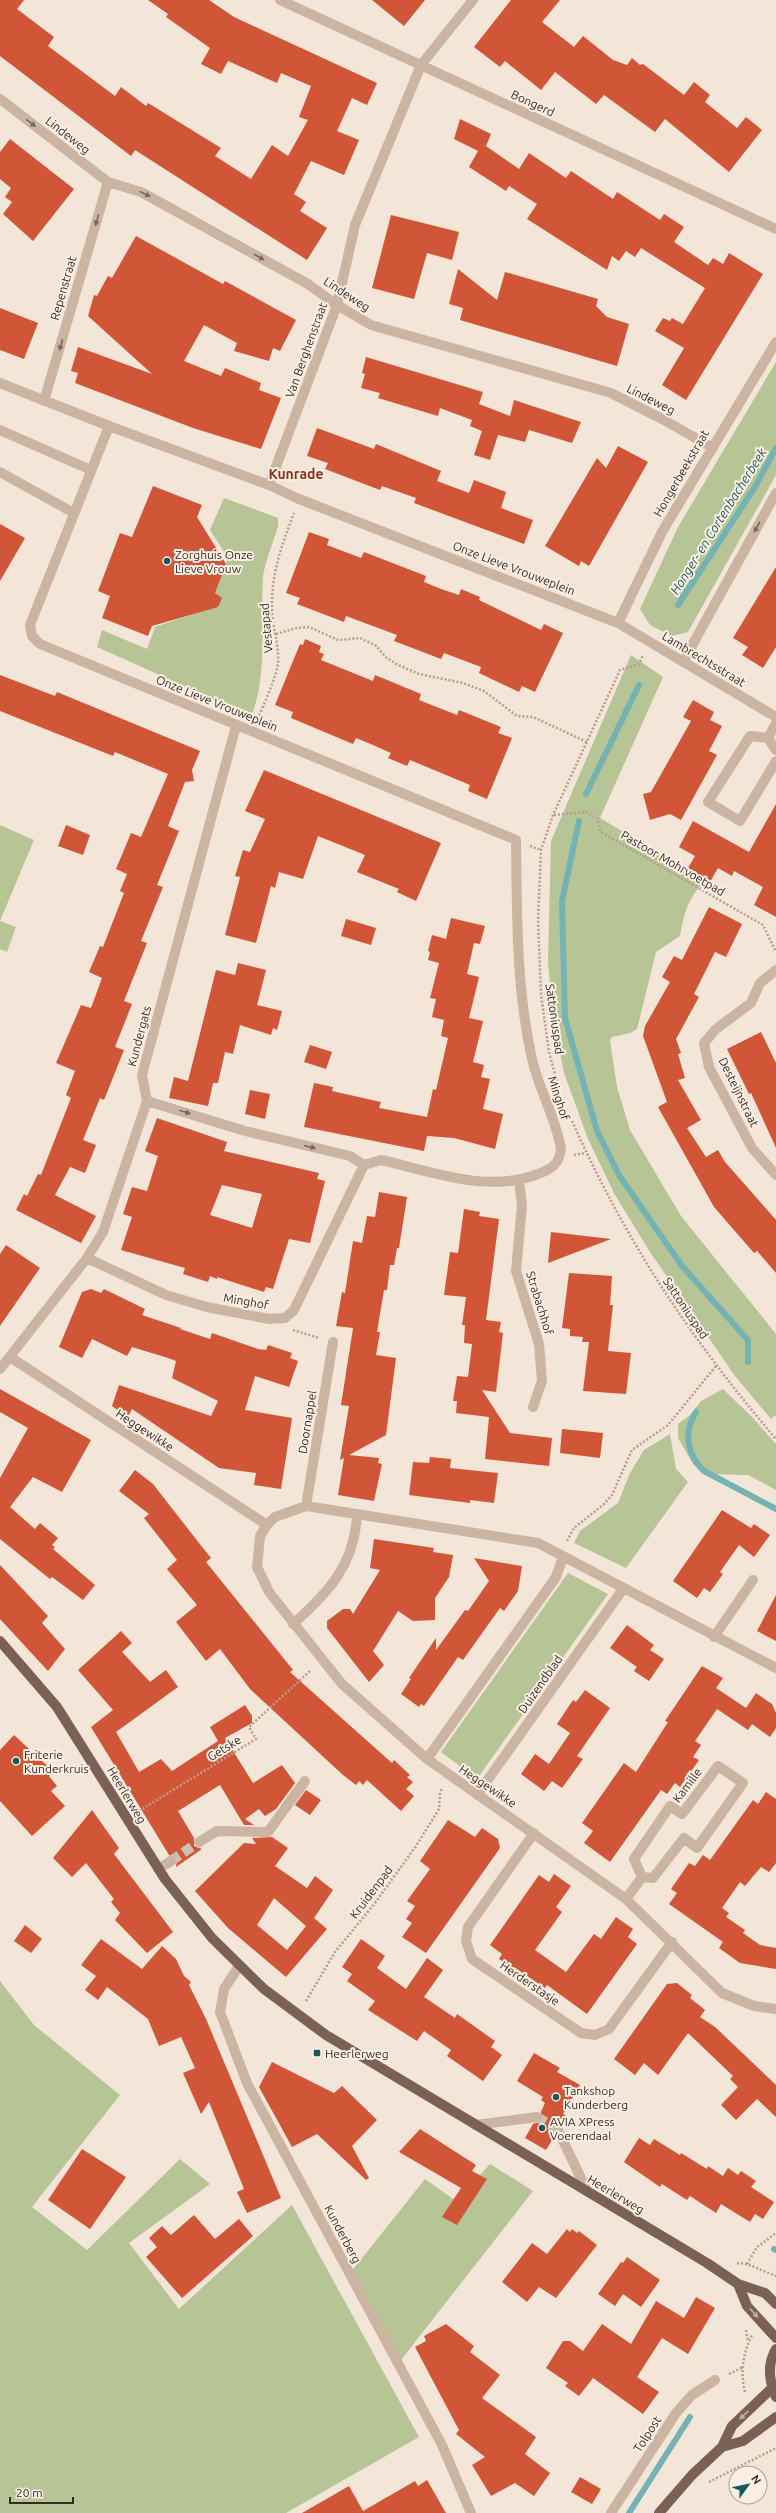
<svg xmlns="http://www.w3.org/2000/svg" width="776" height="2513" viewBox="0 0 776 2513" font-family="Ubuntu,sans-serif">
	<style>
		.green { fill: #b6c496 }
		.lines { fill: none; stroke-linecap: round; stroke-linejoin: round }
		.stream { stroke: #74b3b3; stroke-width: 6 }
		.building { fill: #d15637; fill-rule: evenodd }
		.minor-tunnel { stroke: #cdc0b3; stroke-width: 10; stroke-dasharray: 10 5; stroke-linecap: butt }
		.path { stroke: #b89e8c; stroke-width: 2.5; stroke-dasharray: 2 2; stroke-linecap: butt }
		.minor { stroke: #ccb4a2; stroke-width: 10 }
		.major { stroke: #7a6055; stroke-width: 10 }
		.oneway { fill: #7a685d }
		.oneway2 { fill: #c1afa4 }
		.poi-dot { fill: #175a5b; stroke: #fbefe4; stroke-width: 1.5 }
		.labels { text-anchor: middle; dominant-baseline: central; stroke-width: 4; stroke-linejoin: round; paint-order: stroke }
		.street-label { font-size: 12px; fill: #362a25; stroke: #fbefe4 }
		.poi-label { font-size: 12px; fill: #362a25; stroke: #fbefe4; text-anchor: start }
		.water-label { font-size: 13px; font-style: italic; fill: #175a5b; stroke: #fbefe4 }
		.quarter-label { font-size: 14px; font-weight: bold; fill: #8d2e17; stroke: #fbefe4 }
	</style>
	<rect width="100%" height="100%" fill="#f3e5d7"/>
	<path class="green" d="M776,362V475L688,632L672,636L650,625L640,609L678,527Z
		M224,498L278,518V527C273,543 265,561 263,577C260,622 268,668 253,712L247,714L97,647L102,630L147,649L155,627L208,609L228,558L210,530Z
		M631,655L663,677L600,818L705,881C688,897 684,914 680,936L656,952L637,1029L630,1033L612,1037L610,1041L617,1087L630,1130L681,1216L776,1334V1415L771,1419L735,1376L650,1252L615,1195L588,1139L564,1073L553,1015L548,962L551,841Z
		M0,825L34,840L0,921L16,927L7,952L0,949Z
		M723,1389L753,1418L776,1444V1490L748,1475L705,1474L693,1464L678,1438V1424L690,1415L701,1401Z
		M670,1434L676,1469L688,1482L626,1568L574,1543L580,1531L618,1503L630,1473L644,1450Z
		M568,1573L608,1594L477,1779L441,1752Z
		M0,1981L34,2025L120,2095L32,2207L87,2250L180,2159L210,2184L129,2243L179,2309L292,2205L419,2437L286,2513H0Z
		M490,2164L533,2191L401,2360L351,2272L425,2179L456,2201Z"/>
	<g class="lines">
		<path class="stream" d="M678,605L755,487L776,448
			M586,794L639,685
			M579,821L562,901L565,1018L597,1131L619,1175L682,1266L748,1340V1362
			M696,1412C683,1432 687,1455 704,1471L776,1509
			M774,2249L776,2250
			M629,2513L690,2417"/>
	</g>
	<path class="building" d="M0,0H24L17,9L54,37L48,46L115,96L121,87L146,106L148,103L221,148L215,156L251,179L272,145L288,156L308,120L299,117L311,86L281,73L277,83L228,61L221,74L201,64L210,48L166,17L168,14L148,0H209L234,17L377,83L367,105L352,98L337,131L359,140L344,175L311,161L294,194L306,202L300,211L327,228L307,260L135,150L131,156L0,56Z
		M372,0H425L404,26Z
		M511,0H560L542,22L574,47L583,36L613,60L627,65L632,58L640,65L643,64L684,95L694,82L710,95L705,102L737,128L746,117L762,130L729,172L665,119L655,132L604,95L596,104L555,72L541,90L505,61L500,67L474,47Z
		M460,119L491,134L486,146L519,169L529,153L566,178L571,171L613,199L617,192L660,220L664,214L684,227L674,242L708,265L713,258L723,264L729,253L763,274L686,400L662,385L684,348L655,331L663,318L670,321L672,318L683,324L705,288L641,248L635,257L626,251L619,261L612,256L607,270L527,219L537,204L509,186L506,191L469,167L478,151L454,139Z
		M10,139L74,189L33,241L3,214L12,202L5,197L11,188L0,179V152Z
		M391,215L459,232L452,260L427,253L414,299L372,288Z
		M136,236L223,284L225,281L296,320L280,351L273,348L269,361L234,351L237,343L204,325L184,361L221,376L225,368L261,383L259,390L281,398L261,449L193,428L75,383L78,373L71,371L78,347L152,374L88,316L94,295L97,296L108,276L112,278Z
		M458,269L497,300L505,272L598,299L596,306L607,317L629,324L617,366L460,320L463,308L449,304Z
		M0,308L38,323L24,359L0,350Z
		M366,357L483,392L479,404L510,416L514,400L581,422L572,443L529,430L525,442L498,435L490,460L474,455L482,431L470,426L472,420L440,408L438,416L378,398L380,393L361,388L365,374L362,373Z
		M317,428L374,449L376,444L441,471L437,481L469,493L474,480L506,492L501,508L533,520L524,544L414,503L416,498L382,486L380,490L325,469L328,463L307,456Z
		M618,446L648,462L589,566L581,561L579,566L545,546L597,458L606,468Z
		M153,486L202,505L197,517L226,564L215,593L222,598L218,607L152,626L148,636L102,618L110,596L98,591L120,533L132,537Z
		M0,524L25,538L0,581Z
		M309,532L329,539L327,545L361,558L364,552L426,576L424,582L441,589L459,595L461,589L480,597L479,600L541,630L544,624L563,633L535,692L522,686L519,692L479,673L481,667L444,653L441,659L394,641L397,635L346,616L344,622L297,604L300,598L286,593Z
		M776,567V647L763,668L742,655L748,647L733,638Z
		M305,639L321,646L319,652L324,654L321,660L373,681L375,675L421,694L419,700L457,715L459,710L501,727L498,733L512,738L487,799L468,791L470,785L410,760L407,766L388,758L391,753L373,745L356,738L353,744L291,718L293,712L275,705L300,644L303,645Z
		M0,675L55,696L57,692L200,751L192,770L194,781L185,782L168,826L179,831L157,885L163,887L141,941L147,943L124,1001L132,1004L115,1047L124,1050L104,1100L100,1098L83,1140L96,1145L85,1173L70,1167L55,1195L96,1216L81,1243L16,1210L24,1194L27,1196L38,1174L41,1175L71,1098L66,1095L75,1071L56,1063L81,1005L91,1008L102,978L89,972L100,946L103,947L124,893L120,891L127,874L116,869L131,833L141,837L168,774L115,752L113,756L0,711Z
		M693,700L714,712L710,720L722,726L709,751L717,755L681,820L670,814L650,820L643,794L651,792L691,721L683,717Z
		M264,770L441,843L416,901L397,892L399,889L357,872L365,855L318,836L303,879L279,872L275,888L271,886L256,943L225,935L240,877L235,876L243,850L250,852L265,819L245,811Z
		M776,804V917L754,905L763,887L734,871L732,876L718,868L706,889L684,875L695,856L679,847L693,821L749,852Z
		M66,825L90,835L83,855L58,846Z
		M709,907L742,924L726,957L715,952L694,994L699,997L676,1039L681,1053L678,1054L685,1078L678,1080L701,1120L687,1128L706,1157L718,1150L725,1162L776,1220V1273L757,1251L754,1253L714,1207L658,1107L667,1102L643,1036L645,1026L670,982L662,977L674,956L682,960Z
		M451,918L485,926L480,944L474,943L467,974L479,977L469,1018L483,1021L473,1062L484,1065L481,1077L490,1079L483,1109L503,1114L495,1149L454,1138L427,1136L424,1151L304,1127L314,1083L333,1087L332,1091L381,1102L379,1108L427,1117L433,1089L436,1090L448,1038L441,1036L444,1020L432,1017L436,999L430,998L439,963L428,960L430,952L428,951L432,935L446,939Z
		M346,919L376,928L371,945L341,936Z
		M238,963L266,970L257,1005L282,1011L277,1030L273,1028L271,1035L240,1025L233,1054L225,1052L218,1083H213L208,1106L169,1098L174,1077L188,1081L216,970L235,975Z
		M761,1032L776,1063V1148L751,1093L749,1094L727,1049Z
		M310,1045L332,1052L326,1069L304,1062Z
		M250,1090L270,1094L265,1119L245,1114Z
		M157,1118L227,1142L224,1151L319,1173L317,1179L325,1181L310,1243L289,1239L273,1289L266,1287L264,1292L217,1277V1279L210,1276L208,1282L183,1274L185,1268L121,1250L132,1217L123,1214L132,1187L147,1191L158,1156L145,1151ZM222,1185L262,1194L252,1228L210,1215Z
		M379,1192L407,1197L399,1248H397L394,1265H390L387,1290H384L377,1332H380L376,1355L396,1358L386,1435L349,1455L379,1458L378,1463L382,1464L374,1501L338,1495L344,1458L340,1460L349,1406L341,1405L353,1328L336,1326L342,1292L345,1293L353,1241L362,1243L367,1216L375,1217Z
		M464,1209L480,1212L479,1216L499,1219L486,1320L501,1322L499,1332L503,1333L496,1392L482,1390L510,1433L552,1438L549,1466L485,1459L489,1417L456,1413L457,1401H453L457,1376L468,1377L472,1344L464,1343L465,1325H462L466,1297L444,1295L450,1252L458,1253Z
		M551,1232L611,1239L548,1263Z
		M6,1245L40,1268L0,1326V1254Z
		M569,1273L612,1276L610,1305H613L608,1351L631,1353L626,1394L583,1391L589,1342H582L583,1337L570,1336V1329L562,1328Z
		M91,1289L101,1293L104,1289L145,1309L142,1315L181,1328L180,1329L210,1339L212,1333L258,1349L266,1350L268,1345L292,1353L290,1358L298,1361L289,1387L255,1376L245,1410L292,1418L281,1489L254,1485L256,1473L219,1468L132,1409L128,1417L112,1406L119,1385L211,1416L218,1401L172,1378L176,1361L168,1358L132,1347L127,1356L92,1339L82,1358L59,1347L82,1292Z
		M0,1389L91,1440L62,1492L33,1477L10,1507L35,1529L40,1523L58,1538L52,1545L55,1547L53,1549L95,1585L83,1600L52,1577L50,1579L0,1539V1478L28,1428L0,1412Z
		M562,1429L603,1433L600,1458L560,1453Z
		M430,1457L451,1459L450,1468L498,1473L494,1503L470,1500V1503L409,1495L413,1462L429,1463Z
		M135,1470L153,1484L199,1543L211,1558L206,1562L293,1670L290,1672L392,1763L394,1760L410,1775L407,1777L413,1782L406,1789L414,1796L401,1811L367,1780L363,1785L359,1781L356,1785L343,1775L250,1689L220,1649L206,1661L176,1622L197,1605L167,1569L177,1560L144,1518L149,1514L119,1491Z
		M722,1510L751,1528L754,1524L770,1535L754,1557L739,1545L720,1572L723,1574L710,1592L704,1588L697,1598L673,1581Z
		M374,1539L434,1548L433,1552L453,1555L449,1577L435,1598V1620L413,1621L398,1611L373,1651L384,1665L369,1682L327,1628V1621L343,1609H350L353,1614L380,1570L370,1568Z
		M474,1558L522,1566L518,1591L504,1611L500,1608L463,1660L458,1657L424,1706L421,1704L419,1707L401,1694L411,1679L409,1678L436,1638V1650L465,1610L468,1611L489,1581Z
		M0,1565L48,1616L42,1623L65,1649L48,1671L0,1619Z
		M776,1595V1641L757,1631Z
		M627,1625L654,1645L650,1650L664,1659L649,1681L634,1671L637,1667L610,1648Z
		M121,1631L132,1643L122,1652L150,1682L166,1670L178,1687L116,1732L139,1772L161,1759L172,1771L218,1741L210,1727L245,1705L252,1716V1723L225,1738L253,1783L282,1765L295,1783L276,1809L265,1816L259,1809L245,1819L254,1825H244L220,1785L178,1811L194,1838V1846L202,1849L176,1867L177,1858L169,1855L91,1727L113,1710L78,1670Z
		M702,1666L723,1678L716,1688L746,1708L756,1693L772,1704L776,1713V1728L770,1737L752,1724L748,1730L717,1709L695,1741L701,1745L693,1757L699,1760L680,1787L675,1783L667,1794L661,1790L610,1862L584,1843L593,1831L582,1823L624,1763L636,1772L668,1722L665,1721Z
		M585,1690L610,1708L577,1756L583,1759L562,1788L552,1781L544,1791L521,1774L535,1754L549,1764L570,1733L557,1724L573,1700L576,1702Z
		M14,1735L54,1772L49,1776L57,1786L51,1791L65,1806L32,1836L0,1801V1750Z
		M306,1790L321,1800L310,1815L295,1805Z
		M766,1792L776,1799V1863L769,1872L761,1867L745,1886L740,1882L722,1908L729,1913L726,1917L745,1930L743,1933L760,1945L776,1948V1969L740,1963L719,1948L723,1942L669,1904L677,1893L671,1889L689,1863L695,1866L703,1855L710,1860L753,1800L758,1804Z
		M92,1810L119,1848L114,1854L173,1932L147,1953L115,1920L120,1913L111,1902L114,1899L86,1863L72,1877L53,1858Z
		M448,1820L475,1837L482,1828L498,1839L500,1848L426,1953L402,1937L412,1923L406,1919L415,1906L407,1901L430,1869L420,1861Z
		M272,1837L288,1848L275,1866L307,1888L315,1876L333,1890L314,1918L327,1929L286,1977L228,1928L195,1891L244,1843L256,1844L252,1838ZM274,1898L306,1926L287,1950L257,1925Z
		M554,1874L571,1886L556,1907L562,1912L535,1950L566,1972L594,1934L601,1939L616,1917L633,1929L628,1937L637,1944L587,2014L547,1985L545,1988L514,1967L513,1969L499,1959L502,1954L490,1945L539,1875L549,1882Z
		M25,1925L42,1939L31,1953L14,1941Z
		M101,1939L142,1969L162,1946L176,1959L184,1976L191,1982L189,1985L206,2019L281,2198L247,2213L237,2192L244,2189L209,2102L201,2114L183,2073L195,2068L181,2037L159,2046L148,2019L107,1987L98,2000L85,1990L96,1976L81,1965Z
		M361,1939L385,1956L377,1968L406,1989L427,1958L443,1970L424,1997L455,2018L457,2014L495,2041L491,2047L502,2055L483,2081L447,2056L451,2050L424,2031L417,2041L368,2010L375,2001L347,1981L352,1974L342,1967Z
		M677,1983L692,1995L690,1998L705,2010L700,2017L715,2027L776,2085V2117L757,2099L736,2120L721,2105L738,2087L730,2079L733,2076L688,2033L658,2075L644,2063L635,2075L614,2059L667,1984Z
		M534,2053L560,2068L557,2072L580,2085L563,2114L566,2116L561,2124H556L552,2127L554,2137L546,2150L525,2138L533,2124L543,2120L541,2112L545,2103L541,2100L543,2097L517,2081Z
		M272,2062L334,2093L342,2086L377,2120L352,2146L369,2178L366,2180L317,2134L292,2147L259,2087Z
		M420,2129L476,2165L472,2171L487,2179L457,2225L442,2217L461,2188L399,2152Z
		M639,2138L650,2145L654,2139L680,2155L681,2153L707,2169L708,2166L723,2176L728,2168L738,2175L741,2171L756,2181L751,2187L774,2202L763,2219L755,2214L750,2222L721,2204L716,2213L690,2196L687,2200L662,2184L660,2187L624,2162Z
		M82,2149L126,2177L90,2229L48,2200Z
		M194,2215L215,2239L239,2219L253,2236L182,2298L146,2257L157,2247L149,2238L162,2226L171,2235Z
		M567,2229L570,2232L572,2229L577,2233L579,2231L597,2245L556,2298L539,2287L527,2302L502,2282L532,2243L547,2254Z
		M627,2257L660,2280L641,2307L623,2294L615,2306L598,2294L621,2262L623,2263Z
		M696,2297L715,2308L688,2354L662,2338L637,2377L659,2392L643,2414L593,2378L579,2396L565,2386L568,2383L546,2368L563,2341H570L583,2351L602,2324L631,2344L656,2301L684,2318Z
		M446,2324L474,2346L470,2352L500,2375L482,2398L536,2437L525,2454L550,2473L534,2496L515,2483L491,2496L472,2465L485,2457L456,2434L459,2430L415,2347L426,2341L424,2336Z
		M580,2477L601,2489L592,2504L571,2492Z
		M427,2480L446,2513H302L349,2486L363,2511L415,2481L418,2486Z"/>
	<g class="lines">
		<path class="minor-tunnel" d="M171,1861L199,1842
			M537,2117L558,2130"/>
		<path class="path" d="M276,634L297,628L309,627L338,640L360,638L375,645L387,658L398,665L419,674L463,683L484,691L517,716L533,717L587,742
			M258,719C264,703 276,679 278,663C279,645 273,629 272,611C271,574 281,547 294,513
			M554,815L586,812L597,818L601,832L763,925L776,952
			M530,846L541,850
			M557,1081L549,1052L541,994L538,921L541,850L553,815L620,670L639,664L643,655
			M572,1121C626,1242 690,1338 776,1439
			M574,1155L586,1153
			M293,1330L319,1338
			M567,1541L574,1528L603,1505L612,1495L632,1450L668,1425L716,1366
			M139,1811L256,1739L249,1727L311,1670
			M306,2001L335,1952L375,1903L416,1846L439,1809L440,1793L442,1788
			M737,2263L747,2264L776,2276
			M747,2264L757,2247L776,2233
			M746,2330L748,2341
			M729,2374L743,2367
			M745,2392C740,2372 743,2353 752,2335
			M709,2482L776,2448"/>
		<path class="minor" d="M280,0L776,229
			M0,99L108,182L141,192L308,284L337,305L371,325L611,393L664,420L711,447
			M0,383L109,426L269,485L299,499L618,623L776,717
			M44,401L108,182
			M0,430L91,470
			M0,472L74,513
			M269,485L337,305L355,225L421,65L473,0
			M618,623L662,532L776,342
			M683,662L776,493
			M768,738L750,736L708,802L740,821L776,761
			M768,738L776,723
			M768,738L776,750
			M776,970L760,983L751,1003L716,1029L704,1043L709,1067L752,1148L776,1175
			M147,1101L245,1131L350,1156L364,1165
			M519,1181L522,1205L516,1271L539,1344L542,1381L533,1407
			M87,1258L166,1295L207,1307L269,1319L285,1318L294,1310L364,1165L381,1160C431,1171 487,1194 538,1174C551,1169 559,1165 561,1149C556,1118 539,1090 532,1059C516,987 517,914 516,840L40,644L32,636L30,625L109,426
			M10,1357L267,1525
			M0,1369L87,1258L103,1232L147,1101L142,1075L236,726
			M306,1506L333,1342
			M293,1624C329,1592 355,1564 357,1514
			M714,1637L753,1580
			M776,1668L538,1543L306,1506L275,1517L267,1525L260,1536L257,1567L269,1592L342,1684L427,1759L626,1899L722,1993L754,2006L776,2009
			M427,1759L556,1577L563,1557
			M477,1795L623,1589
			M534,1833L468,1927L466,1941L472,1959L581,2033L595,2035L609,2029L672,1942
			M199,1842L217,1831L268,1832L305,1781
			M158,1869L171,1861
			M626,1899L642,1877L653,1878L684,1838L697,1848L743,1783L718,1766L682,1814L670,1806L634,1859L642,1877
			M239,1966L224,1989L220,2012L247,2083L442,2445L471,2513
			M475,2125L537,2117
			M558,2130L587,2191
			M611,2513L676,2413L692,2395L715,2380"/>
		<path class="major" d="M0,1641L57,1707L165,1879L212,1938L264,1989L326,2035L707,2263L738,2284L765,2293L776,2304
			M738,2284L747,2306L776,2338
			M776,2349C767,2364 769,2381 776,2397
			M722,2447L743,2441L776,2417
			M659,2513L692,2475L722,2447L732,2426L772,2388"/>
	</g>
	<defs><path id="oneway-solid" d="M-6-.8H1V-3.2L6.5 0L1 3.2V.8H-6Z"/></defs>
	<g class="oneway">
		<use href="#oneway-solid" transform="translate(31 123) rotate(38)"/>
		<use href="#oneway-solid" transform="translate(145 194) rotate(26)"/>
		<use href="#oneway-solid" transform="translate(97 220) rotate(106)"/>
		<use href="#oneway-solid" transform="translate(259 257) rotate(29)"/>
		<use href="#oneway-solid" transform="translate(61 345) rotate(106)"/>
		<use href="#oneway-solid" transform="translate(757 527) rotate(119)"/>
		<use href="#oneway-solid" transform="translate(185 1112) rotate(17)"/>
		<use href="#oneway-solid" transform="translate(310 1147) rotate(14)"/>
	</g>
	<g class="oneway2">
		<use href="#oneway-solid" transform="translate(754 2313) rotate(47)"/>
		<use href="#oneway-solid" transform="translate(744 2415) rotate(136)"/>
	</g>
	<g class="poi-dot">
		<circle cx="167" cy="561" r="4"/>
		<circle cx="16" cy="1761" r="4"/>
		<rect x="313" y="2049" width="8" height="8" rx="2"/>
		<circle cx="556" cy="2097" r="4"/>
		<circle cx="542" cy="2128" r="4"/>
	</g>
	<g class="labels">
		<g class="street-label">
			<text transform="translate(533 103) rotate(25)">Bongerd</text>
			<text transform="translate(68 135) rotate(38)">Lindeweg</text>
			<text transform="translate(63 288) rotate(-74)">Repenstraat</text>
			<text transform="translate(347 294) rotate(33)">Lindeweg</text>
			<text transform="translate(306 350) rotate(-70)">Van Berghenstraat</text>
			<text transform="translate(651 399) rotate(27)">Lindeweg</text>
			<text transform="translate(681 473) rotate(-60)">Hongerbeekstraat</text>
			<text transform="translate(514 568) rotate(21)">Onze Lieve Vrouweplein</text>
			<text transform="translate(266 628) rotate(-95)">Vestapad</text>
			<text transform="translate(704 659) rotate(31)">Lambrechtsstraat</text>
			<text transform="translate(217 703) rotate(22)">Onze Lieve Vrouweplein</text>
			<text transform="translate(673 863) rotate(30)">Pastoor Mohrvoetpad</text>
			<text transform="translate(555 1019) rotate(82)">Sattoniuspad</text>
			<text transform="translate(139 1036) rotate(-75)">Kundergats</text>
			<text transform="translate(739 1092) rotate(64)">Desteijnstraat</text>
			<text transform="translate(559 1098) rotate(72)">Minghof</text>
			<text transform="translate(246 1301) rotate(10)">Minghof</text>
			<text transform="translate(540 1303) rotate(73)">Strabachhof</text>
			<text transform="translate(686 1308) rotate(56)">Sattoniuspad</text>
			<text transform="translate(307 1422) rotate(-81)">Doornappel</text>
			<text transform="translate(145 1430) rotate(33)">Heggewikke</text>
			<text transform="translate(540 1684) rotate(-55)">Duizendblad</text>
			<text transform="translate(224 1748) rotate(-32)">Getske</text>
			<text transform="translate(687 1785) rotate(-53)">Kamille</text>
			<text transform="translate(488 1786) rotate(34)">Heggewikke</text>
			<text transform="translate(127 1795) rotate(59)">Heerlerweg</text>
			<text transform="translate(371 1892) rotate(-53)">Kruidenpad</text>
			<text transform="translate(530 1983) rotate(34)">Herderstasje</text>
			<text transform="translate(616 2194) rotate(31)">Heerlerweg</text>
			<text transform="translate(343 2234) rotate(62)">Kunderberg</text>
			<text transform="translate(647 2434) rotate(-57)">Tolpost</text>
		</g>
		<g class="poi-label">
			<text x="175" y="554">Zorghuis Onze<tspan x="175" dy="14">Lieve Vrouw</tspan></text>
			<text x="24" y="1754">Friterie<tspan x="24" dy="14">Kunderkruis</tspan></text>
			<text x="325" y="2053">Heerlerweg</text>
			<text x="564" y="2090">Tankshop<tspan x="564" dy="14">Kunderberg</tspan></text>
			<text x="550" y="2121">AVIA XPress<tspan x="550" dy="14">Voerendaal</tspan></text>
		</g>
		<g class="water-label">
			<text transform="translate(718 521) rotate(-58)">Honger- en Cortenbacherbeek</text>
		</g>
		<g class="quarter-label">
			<text x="296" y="474">Kunrade</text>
		</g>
	</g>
	<g transform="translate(748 2485) rotate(57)"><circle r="19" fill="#fbefe4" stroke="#aca098"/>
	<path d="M0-3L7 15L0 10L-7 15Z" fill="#175a5b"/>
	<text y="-6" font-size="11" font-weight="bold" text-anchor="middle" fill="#362a25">N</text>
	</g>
	<path d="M10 2497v6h63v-6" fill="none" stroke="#362a25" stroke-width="2"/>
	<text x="16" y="2497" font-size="12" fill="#362a25" stroke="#fbefe4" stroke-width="3" paint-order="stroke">20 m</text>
</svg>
